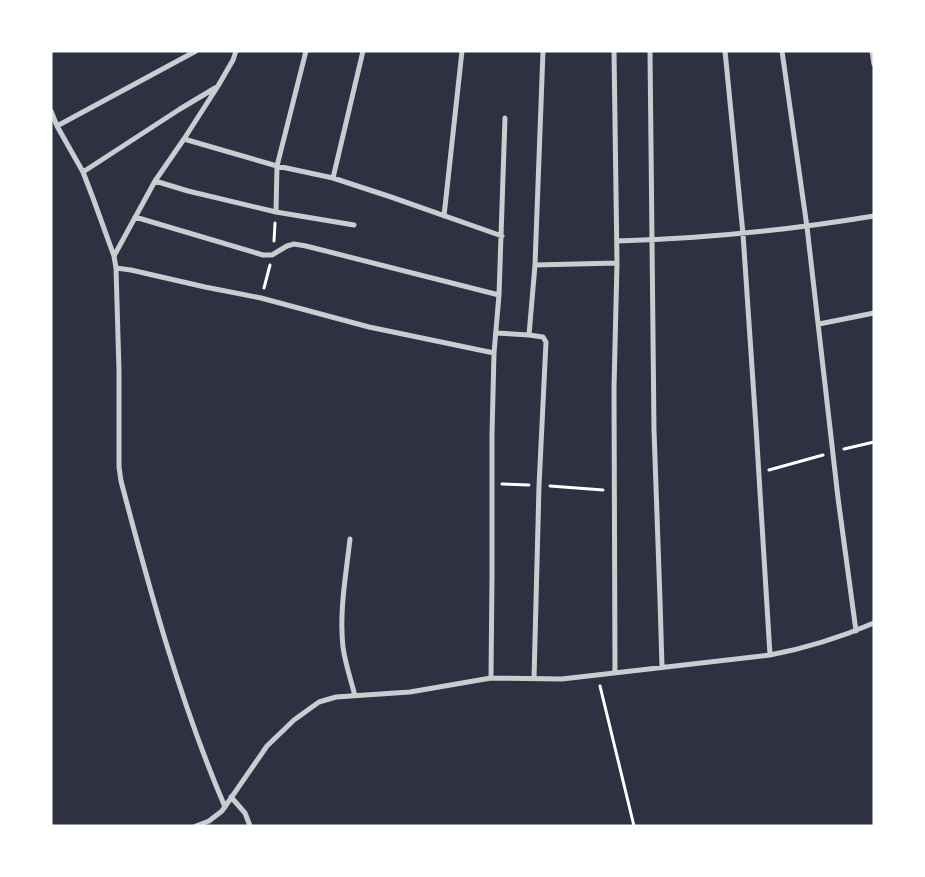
<svg xmlns="http://www.w3.org/2000/svg" width="925" height="877" viewBox="0 0 925 877" font-family="'Fira Sans Condensed',sans-serif">
	<style>
		.lines { fill: none; stroke-linecap: round; stroke-linejoin: round }
		.path { stroke: #fff; stroke-width: 3 }
		.minor { stroke: #caccd0; stroke-width: 5 }
	</style>
	<rect width="100%" height="100%" fill="#2d3142"/>
	<g class="lines">
		<path class="path" d="M274,241L275,223
			M264,288L270,265
			M844,449L874,442
			M769,470L823,455
			M502,484L529,485
			M550,486L603,490
			M600,686L634,826"/>
		<path class="minor" d="M614,51L617,263L614,388L615,673
			M650,51L654,430L660,600L662,667
			M725,51L743,234L756,427L770,655
			M782,51L807,227L838,498L856,631
			M872,51L874,64
			M51,111L57,126L83,172L93,198L114,256L116,268L119,371V467L121,481C150,591 180,702 225,807
			M57,126L196,51
			M184,139L277,166L333,178L391,197L502,236
			M83,172L180,109L215,88
			M333,178L363,51
			M155,181L188,191L276,212L354,225
			M276,212L277,166L306,51
			M444,216L462,51
			M135,217L263,255H272L287,246L294,244L306,246L499,295
			M617,241C703,239 789,230 874,216
			M114,256L155,181L184,139L218,86L233,60L236,51
			M535,265L617,263
			M116,268L131,270L205,287L261,298L369,327L494,353L499,295L505,118
			M819,324L874,313
			M496,333L529,335L543,337L546,342L539,486L534,679
			M529,335L535,265L543,51
			M494,353L492,435V575L491,678L562,679L770,655C807,648 839,638 874,623
			M350,539C346,575 339,612 343,647C345,663 351,680 355,696
			M231,797L245,813L250,826
			M196,826L209,821L222,811L267,746L294,720L319,702L336,697L410,692L491,678"/>
	</g>
	<rect width="925" height="877" fill="none" stroke="#ffffff" stroke-width="105"/>
</svg>
